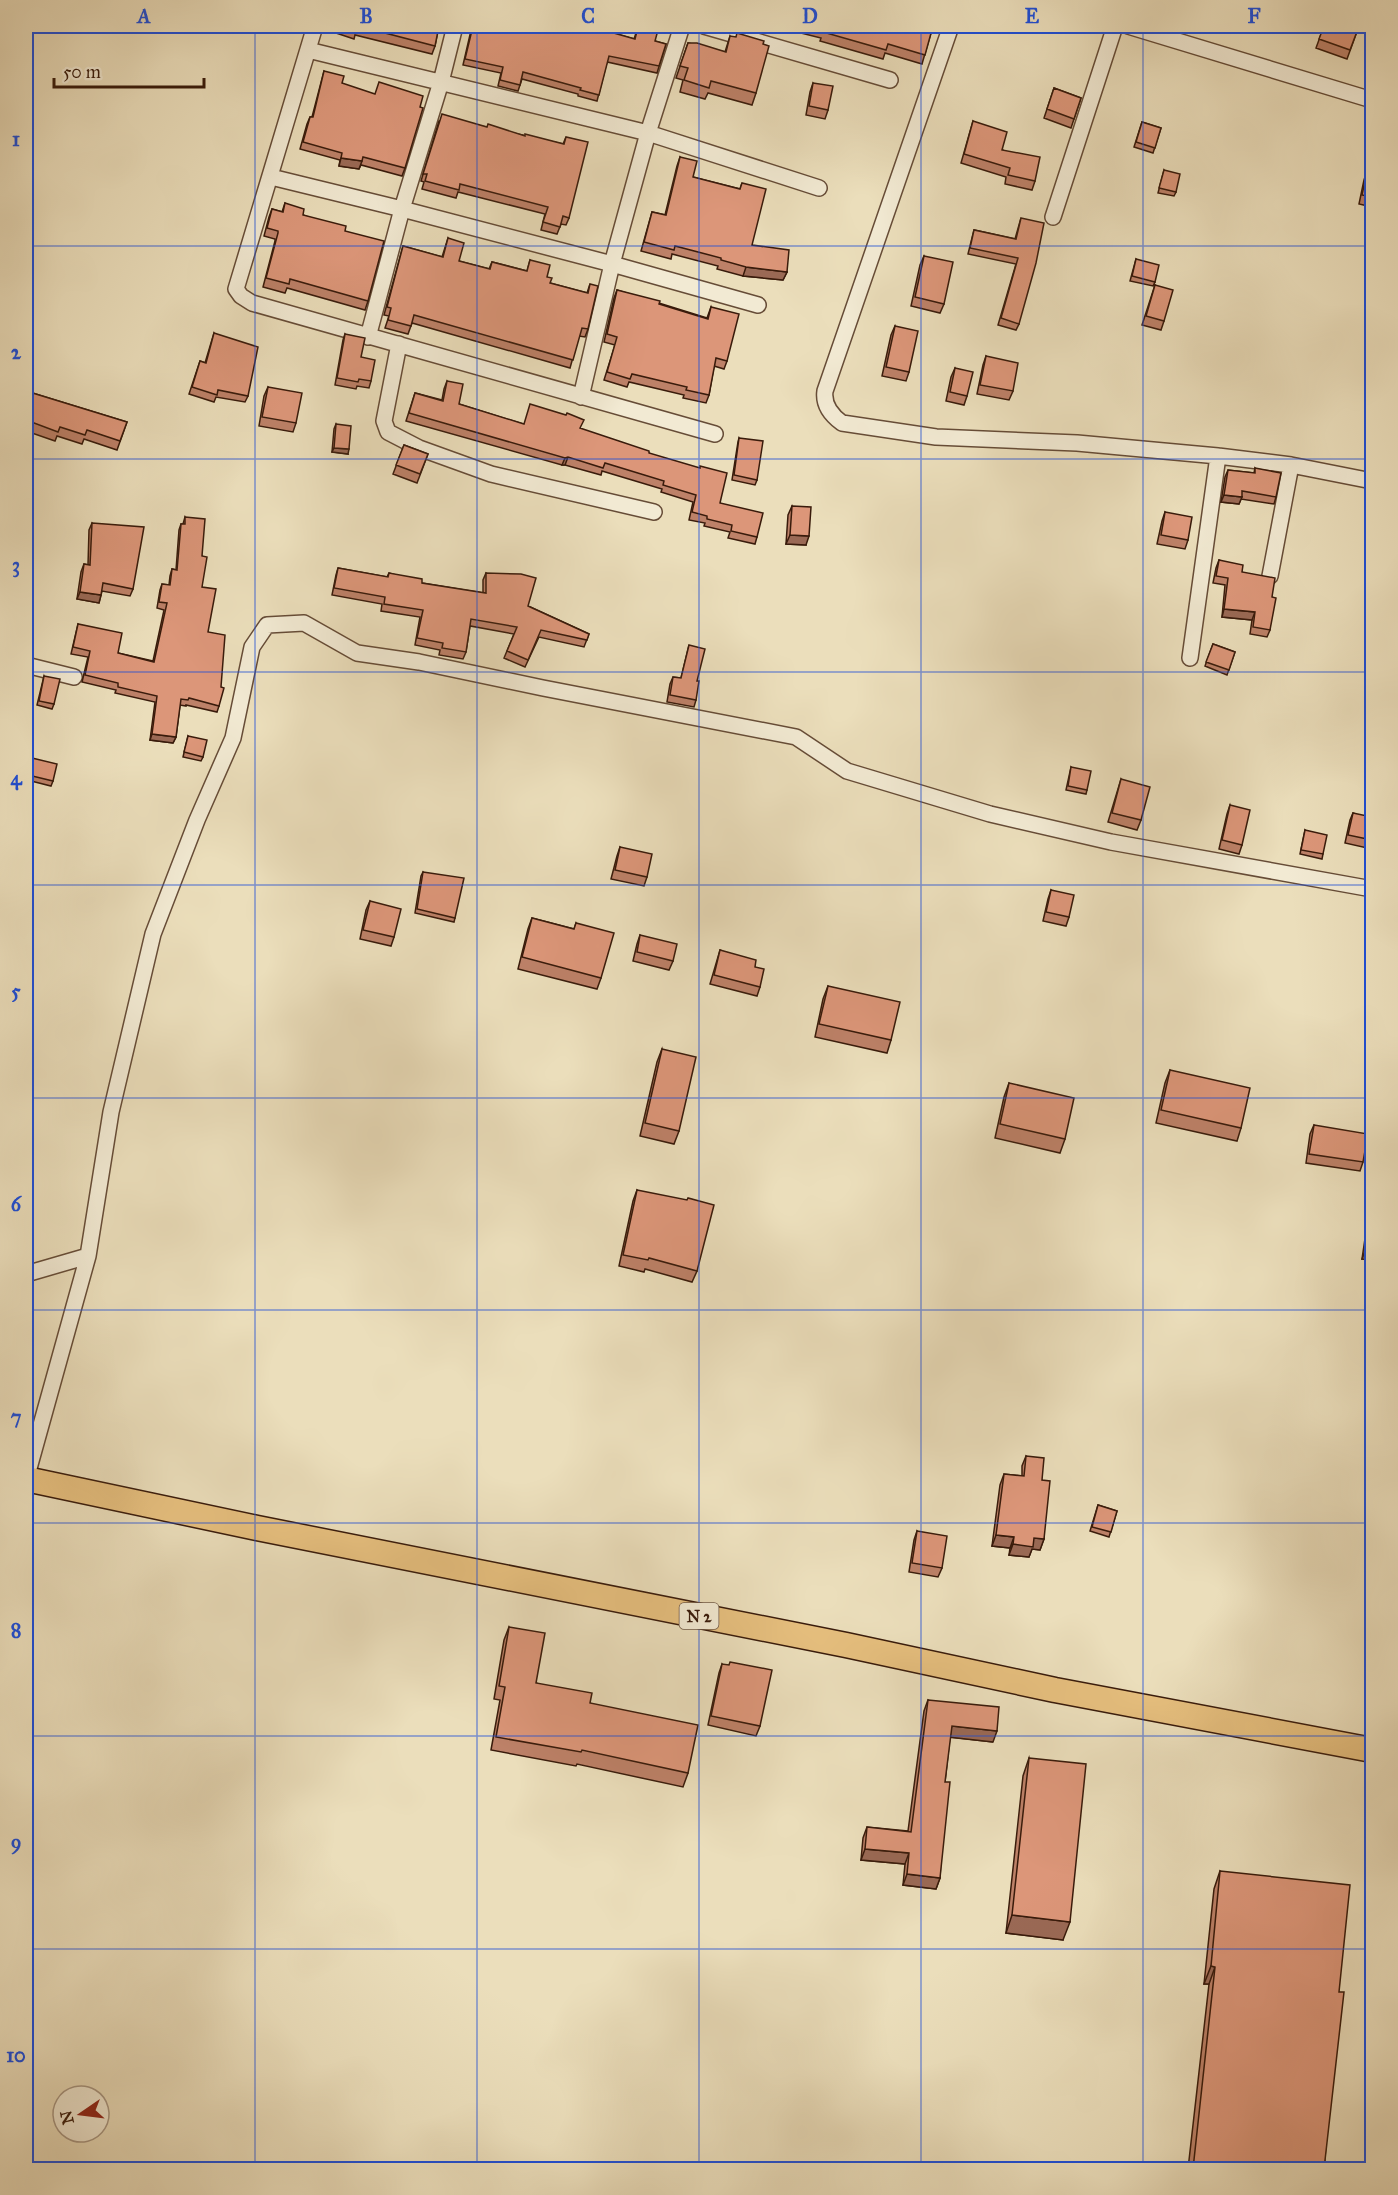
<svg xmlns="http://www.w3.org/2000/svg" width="1398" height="2195" viewBox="0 0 1398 2195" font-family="'IM FELL Great Primer',serif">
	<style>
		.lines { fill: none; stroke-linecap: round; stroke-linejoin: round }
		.minor-casing { stroke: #664c37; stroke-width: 18 }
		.primary-casing { stroke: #391b0b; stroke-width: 27 }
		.minor { stroke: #f2ead3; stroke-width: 15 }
		.primary { stroke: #e6bf7e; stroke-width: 24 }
		.wall { fill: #bd8168; stroke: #391b0b; stroke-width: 1.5 }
		.shaded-wall { fill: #9a6955; stroke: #391b0b; stroke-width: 1.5 }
		.building { fill: #dc9679; stroke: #391b0b; stroke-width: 1.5 }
		.grid { fill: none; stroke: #1d4ed8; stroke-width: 1.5; stroke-opacity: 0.55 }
		.labels { text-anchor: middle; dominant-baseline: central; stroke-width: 5; stroke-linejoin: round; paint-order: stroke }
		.shield { fill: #f2ead3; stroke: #705947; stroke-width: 1.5 }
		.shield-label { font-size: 16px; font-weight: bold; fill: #391b0b }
		.neatline { fill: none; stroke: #1d4ed8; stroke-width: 2 }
		.grid-label { font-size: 20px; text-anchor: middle; font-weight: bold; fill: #1d4ed8 }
	</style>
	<rect width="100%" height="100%" fill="#ebdebb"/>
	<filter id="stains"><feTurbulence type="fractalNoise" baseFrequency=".00333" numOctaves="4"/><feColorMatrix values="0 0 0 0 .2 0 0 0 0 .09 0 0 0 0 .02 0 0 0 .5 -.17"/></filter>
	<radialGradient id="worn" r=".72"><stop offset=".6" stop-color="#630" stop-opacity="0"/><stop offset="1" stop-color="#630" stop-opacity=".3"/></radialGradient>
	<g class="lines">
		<defs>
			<path id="minor" d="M315,26L236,289L241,296L252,303L715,434
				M682,26L648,133L819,188
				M704,26L890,80
				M951,26L825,391C823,405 831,415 842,423L936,437L1077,443L1218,456L1291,465L1372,481
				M1128,26L1372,100
				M308,50L648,133L612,264L758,305
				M271,177L402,209L612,264L581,397
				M1053,217L1115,26
				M368,337L402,209L441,82L455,26
				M399,344L384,421L388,432L419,448L491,474L654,512
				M1270,576L1291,465
				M1190,658L1218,456
				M26,665L74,677
				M26,1274L88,1256L111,1112L153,934L197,820L233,738L252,647L267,625L304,623L357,653L419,662L543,688L796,737L847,771L990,814L1111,842L1372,889
				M26,1479L88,1256"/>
			<path id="primary" d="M26,1479L257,1528L846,1645L1055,1690L1372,1750"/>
		</defs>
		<use href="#minor" class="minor-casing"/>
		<use href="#primary" class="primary-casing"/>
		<use href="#minor" class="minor"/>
		<use href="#primary" class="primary"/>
	</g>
	<path class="wall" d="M332,26H439L435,46L432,54L355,35L354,39L330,31Z
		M472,26H589L634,39L638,27L655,41L666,44L657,73L607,62L597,101L578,96V94L522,79L518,91L498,86L501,73L463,65Z
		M738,26H767L764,33Z
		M773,26H933L922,64L885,53L883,59L820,41L821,38Z
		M1324,26H1359L1347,59L1316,48Z
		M730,36L756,93L752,105L708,93L705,99L680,92L683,80L676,78L688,43L725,52Z
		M324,71L342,83L405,168L402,176L361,165L359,169L339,166L340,160L300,149L307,124L310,117H312Z
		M813,83L828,110L825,119L806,115L810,92Z
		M1054,88L1081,98L1071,128L1044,118Z
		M439,121L487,127L563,144L566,137L569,218L566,225L561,224L557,234L541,230L545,214L458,192L456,198L422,189L424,182L421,181Z
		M973,121L1035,181L1032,190L1005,184L1006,177L961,163Z
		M1142,122L1161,128L1153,153L1134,147Z
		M680,157L693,177L740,189L742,183L752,245L787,272L783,280L743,276L717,269L718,266L672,254L671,259L641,251L652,212L665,215L677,166Z
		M1164,170L1176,192L1174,196L1158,193Z
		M1367,171L1372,172V207L1359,204L1364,180Z
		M285,203L303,215L345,231L368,301L365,310L287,288L285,293L263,287L275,241V239L264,236L269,217L272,209L282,212Z
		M1021,218L1019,324L1016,330L998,325L1016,264L968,254L974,230L1015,239Z
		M448,238L459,261L489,269L492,262L527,271L530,260L547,277L550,283L587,293L590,284L588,329L585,337L579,336L570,368L412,323L408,334L385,328L389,316L384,315L403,246L442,257Z
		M924,256L944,304L940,313L911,306L920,265Z
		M1136,259L1155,282L1153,286L1130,281Z
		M1155,285L1164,321L1161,330L1142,325Z
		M617,290L707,318L711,307L727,361L724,369L714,366L709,395L706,403L683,398L684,395L629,382L627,387L604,380L615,345L604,342L614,298Z
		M895,326L909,372L906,381L882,376L891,335Z
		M214,333L248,396L245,402L216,397L214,402L189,394L200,361L205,363Z
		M345,334L361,357L371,381L369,388L357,386L356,389L335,385L343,340Z
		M986,356L1013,391L1009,400L977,394L983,365Z
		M955,368L967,396L964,405L946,401L951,377Z
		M447,381L459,404L523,424L580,429L649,453L720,503L757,537L755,544L728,538L730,532L704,526L705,523L689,520L693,502L661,492L662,489L602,471L601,475L565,465H562L406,421L415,393L442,400L444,389Z
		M268,387L296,423L293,432L259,426L264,396Z
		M26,391L127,422L117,450L84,439L82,444L57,436L55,441L26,431Z
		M336,424L348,454L332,452L334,429Z
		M739,438L757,480L755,485L732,480L738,442Z
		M404,445L428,454L417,483L393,474Z
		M1255,468L1276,497L1274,504L1241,499L1239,504L1221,502L1225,477L1228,470L1254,473Z
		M792,506L806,545L786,544L788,515Z
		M1165,512L1188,540L1185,549L1157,544L1162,521Z
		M185,517L202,556V587L208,632L219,706L217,712L186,705V706L180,705L176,737L173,743L150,740L155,702L115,693L116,690L82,682L88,657L71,654L78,624L118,653L153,661L164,610L157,608L160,590L162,584L169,585L170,576L172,569L176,570L179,530L181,524H183Z
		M92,523L133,589L130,596L102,591L99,603L77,599L81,572L84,564L88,565L89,530Z
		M1219,560L1242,572L1272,597L1270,630L1267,637L1250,634L1252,620L1222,617L1225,585L1213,583L1216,568Z
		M338,568L387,577L389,573L422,583L483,593V580L486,573L528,606L589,634L584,647L539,637L525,667L504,658L514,634L470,626L466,652L463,659L439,655L440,650L415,645L420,617L381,611L382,604L332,595L336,575Z
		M1213,644L1235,652L1227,675L1205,666Z
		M689,645L696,700L694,707L667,702L670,684L673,677L681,678Z
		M44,676L54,704L52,709L37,705Z
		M188,736L203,757L201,761L183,757Z
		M32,758L53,781L51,786L27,780Z
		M1071,767L1087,790L1086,794L1066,790Z
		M1121,779L1141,820L1137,830L1108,822Z
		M1230,805L1242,845L1239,854L1219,849L1227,814Z
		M1353,813L1372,821V871L1368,870L1372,849L1345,843L1350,820Z
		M1305,830L1323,854L1322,859L1300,854Z
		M620,847L647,877L644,886L611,879L617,856Z
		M423,872L455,918L454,922L415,913L421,876Z
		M1051,890L1069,917L1066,926L1043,921L1048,899Z
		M370,901L394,937L391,946L360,939L366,910Z
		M532,918L574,929L576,923L601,978L597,989L518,969L528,929Z
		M640,935L673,961L669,970L633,961L637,944Z
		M720,950L755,967L760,987L757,996L710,984Z
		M828,986L891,1040L887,1053L815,1037L823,999Z
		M662,1049L679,1131L674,1144L640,1136L657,1062Z
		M1170,1070L1241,1128L1237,1141L1156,1123L1165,1083Z
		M1009,1083L1065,1139L1060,1153L995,1138L1004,1097Z
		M1314,1125L1363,1162L1360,1171L1306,1163L1310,1134Z
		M637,1190L697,1271L692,1282L645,1269L644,1272L619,1266L633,1201Z
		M1372,1207V1260L1362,1259L1367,1225L1369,1220L1370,1221Z
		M1026,1456L1042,1480L1044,1539L1040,1550L1032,1549L1029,1557L1009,1555L1010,1548L992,1546L1000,1485L1004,1474L1022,1476V1466Z
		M1098,1505L1117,1511L1109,1537L1090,1531Z
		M917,1531L942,1568L938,1577L909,1572L914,1540Z
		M509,1627L536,1683L590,1703L688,1773L683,1787L577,1764L576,1766L491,1750L500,1700L494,1699L504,1640Z
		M722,1664L760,1726L756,1736L708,1725L719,1673Z
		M928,1700L993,1742L950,1737L945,1782L940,1878L936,1889L903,1885L905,1864L861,1860L863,1838L867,1827L908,1831L924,1711Z
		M1029,1758L1063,1940L1006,1933L1023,1776Z
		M1220,1871L1339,1992L1324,2169H1188L1209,1984H1204L1214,1889Z"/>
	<path class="shaded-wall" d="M341,158L362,161L359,169L339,166Z
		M746,267L787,272L783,280L743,276Z
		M334,448L349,449L348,454L332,452Z
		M568,457L565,465H562L565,458Z
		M1224,495L1242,497L1239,504L1221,502Z
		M790,535L809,536L806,545L786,544Z
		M80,592L101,595L99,603L77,599Z
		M1224,609L1255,612L1252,620L1222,617Z
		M152,734L176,737L173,743L150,740Z
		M1364,1254L1372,1256V1260L1362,1259Z
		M996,1535L1014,1537L1010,1548L992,1546Z
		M1034,1538L1044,1539L1040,1550L1032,1549L1029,1557L1009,1555L1013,1544Z
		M952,1726L997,1731L993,1742L948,1737Z
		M865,1849L909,1853L905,1864L861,1860Z
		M907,1874L940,1878L936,1889L903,1885Z
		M1012,1915L1070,1922L1063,1940L1006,1933Z
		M1211,1966L1215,1967L1209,1984H1204Z"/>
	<path class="building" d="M342,26H439L435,46L358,26L357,30Z
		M473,26H589L635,39L638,27L658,30L655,41L666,44L659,66L609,56L599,95L580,90L581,88L523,72L520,85L500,80L503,67L465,59Z
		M810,26H933L925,55L888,44L886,50L823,32L824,29Z
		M1324,26H1359L1350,50L1319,39Z
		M737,33L764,41L763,44L769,46L756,93L711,81L709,88L684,80L688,68L680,66L688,43H697L726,52L730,36L736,37Z
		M324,71L344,76L342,83L375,94L379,82L423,96L420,107L423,108L405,168L363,157L362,161L341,158L342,153L303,142L310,117H313Z
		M813,83L833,86L828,110L809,106Z
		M1054,88L1081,98L1074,119L1047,109Z
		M442,114L487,127L488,124L525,136V134L564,144L566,137L588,142L569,218L563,216L560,227L543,222L548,207L460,184L459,190L425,181L427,174H423Z
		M973,121L1007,132L1002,150L1040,157L1035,181L1008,175L1010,168L964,154Z
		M1142,122L1161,128L1155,148L1136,142Z
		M680,157L697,161L693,177L740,189L742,183L766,189L752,245L789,250L787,272L746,267L721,260V258L675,246L674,250L644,242L652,212L666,215Z
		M1164,170L1180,174L1176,192L1159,188Z
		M1367,171L1372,172V197L1362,195Z
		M285,203L304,209L303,215L346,226L345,231L384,241L368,301L290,279L289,284L266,278L278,233V231L267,228L272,209L283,212Z
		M1021,218L1044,223L1036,263L1019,324L1001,318L1018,258L970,248L974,230L1016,239Z
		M448,238L464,243L459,261L490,269L492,262L527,271L530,260L550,265L547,277L552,278L550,283L588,293L590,284L598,286L588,329L582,328L573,360L414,315L411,326L388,320L391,308L387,307L403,246L443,257Z
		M924,256L953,262L944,304L915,297Z
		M1136,259L1159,265L1155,282L1132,276Z
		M1155,285L1173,290L1164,321L1146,316Z
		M617,290L660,301L659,304L708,319L711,307L739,314L727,361L716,358L709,395L686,390L687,387L632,374L630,379L607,372L617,337L607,334Z
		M895,326L918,331L909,372L886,367Z
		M214,333L258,347L248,396L218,390L217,395L192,387L200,361L206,363Z
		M345,334L365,338L361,357L375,360L371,381L359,379L358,382L337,378Z
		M986,356L1018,363L1013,391L980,385Z
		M955,368L973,372L967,396L950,392Z
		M447,381L463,384L459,404L524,424L530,404L566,415L567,413L584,420L580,428L649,451V453L700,468V466L727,473L720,503L763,513L757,537L731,531L732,525L707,519V516L692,512L696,495L663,485L664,481L605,463L603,468L568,457L565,458L409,413L415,393L443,401Z
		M268,387L302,393L296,423L262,417Z
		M26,391L127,422L120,441L87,430L85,435L60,427L58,432L26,420Z
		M336,424L351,426L349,449L334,448Z
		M739,438L763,441L757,480L734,475Z
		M404,445L428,454L420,474L396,465Z
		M1255,468L1281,473L1276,497L1242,491V497L1224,495L1228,470L1255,473Z
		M792,506L811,507L809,536L790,535Z
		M1165,512L1192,517L1188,540L1161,535Z
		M185,517L205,519L202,556L207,557L202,587L216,589L208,632L225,635L221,687L224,688L219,706L189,698L188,700L181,699L176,737L152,734L157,696L118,687V683L85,675L90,651L73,647L78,624L122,633L118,653L154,662L167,603L159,602L162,584L170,585L172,569L177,570L181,524H185Z
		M92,523L144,527L133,589L103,583L101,595L80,592L84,564L90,565Z
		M1219,560L1243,565L1242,572L1275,578L1272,597L1276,598L1270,630L1253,627L1255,612L1224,609L1228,578L1216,576Z
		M338,568L388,577L389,573L422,579V583L486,593V573L521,574L536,578L528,606L589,634L587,640L541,630L528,660L507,651L517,627L471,619L466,652L442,648L443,643L417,638L423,610L384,604L385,597L334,588Z
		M1213,644L1235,652L1229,670L1206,662Z
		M689,645L705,649L697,681H699L696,700L670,695L673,677L681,678Z
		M44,676L60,679L54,704L39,701Z
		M188,736L207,740L203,757L184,752Z
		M32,758L57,764L53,781L28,775Z
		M1071,767L1091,771L1087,790L1068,786Z
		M1121,779L1150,787L1141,820L1112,813Z
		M1230,805L1250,810L1242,845L1222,840Z
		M1353,813L1372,817L1371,821H1372V840L1348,835Z
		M1305,830L1327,835L1323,854L1301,850Z
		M620,847L652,854L647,877L615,870Z
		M423,872L464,878L455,918L417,909Z
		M1051,890L1074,895L1069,917L1046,912Z
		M370,901L401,909L394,937L363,930Z
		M532,918L574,929L576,923L614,933L601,978L522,957Z
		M640,935L677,944L673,961L637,952Z
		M720,950L756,960L755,967L764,969L760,987L714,975Z
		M828,986L900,1002L891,1040L819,1024Z
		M662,1049L696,1057L679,1131L645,1123Z
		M1170,1070L1250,1088L1241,1128L1161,1110Z
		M1009,1083L1074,1098L1065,1139L1000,1124Z
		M1314,1125L1368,1134L1363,1162L1309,1154Z
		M637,1190L687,1200L688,1198L714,1205L697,1271L649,1258L648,1260L623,1255Z
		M1369,1220L1372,1221V1256L1364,1254Z
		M1026,1456L1044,1458L1042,1480L1050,1481L1044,1539L1034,1538L1033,1547L1013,1544L1014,1537L996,1535L1004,1474L1024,1476Z
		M1098,1505L1117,1511L1111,1532L1092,1527Z
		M917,1531L947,1536L942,1568L912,1563Z
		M509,1627L545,1633L536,1683L592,1693L590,1703L698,1725L688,1773L582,1750L581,1752L496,1737L505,1687L499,1686Z
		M730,1662L772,1670L760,1726L711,1716L722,1664L729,1665Z
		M928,1700L999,1707L997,1731L952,1726L945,1782H950L940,1878L907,1874L909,1853L865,1849L867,1827L911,1832Z
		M1029,1758L1086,1764L1070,1922L1012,1915Z
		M1220,1871L1350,1885L1339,1992H1344L1324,2169H1193L1215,1967L1211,1966Z"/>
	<path class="grid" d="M255,26V2170M477,26V2170M699,26V2170M921,26V2170M1143,26V2170M26,246H1372M26,459H1372M26,672H1372M26,885H1372M26,1098H1372M26,1310H1372M26,1523H1372M26,1736H1372M26,1949H1372"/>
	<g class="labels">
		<rect class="shield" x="679.5" y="1603" width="39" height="26" rx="4.5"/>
		<g class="shield-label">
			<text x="699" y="1616">N 2</text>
		</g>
	</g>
	<rect width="1398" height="2195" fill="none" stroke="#ebdebb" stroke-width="66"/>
	<g transform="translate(81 2114) rotate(256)"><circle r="28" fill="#f2ead3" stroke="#a89783" stroke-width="1.5"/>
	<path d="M0-4.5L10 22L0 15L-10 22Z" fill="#8f2418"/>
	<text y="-9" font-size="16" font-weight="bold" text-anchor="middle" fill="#391b0b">N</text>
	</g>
	<path d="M54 78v9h150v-9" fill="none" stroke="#391b0b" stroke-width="3"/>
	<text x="63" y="78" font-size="18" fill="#391b0b" stroke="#f2ead3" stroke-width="4.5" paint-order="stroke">50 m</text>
	<rect x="33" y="33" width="1332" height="2129" class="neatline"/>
	<g class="grid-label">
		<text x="144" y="23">A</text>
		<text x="366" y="23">B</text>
		<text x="588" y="23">C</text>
		<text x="810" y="23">D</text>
		<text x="1032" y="23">E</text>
		<text x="1254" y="23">F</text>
		<text x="16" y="146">1</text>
		<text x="16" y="359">2</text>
		<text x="16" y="572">3</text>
		<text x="16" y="785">4</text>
		<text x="16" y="998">5</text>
		<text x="16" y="1211">6</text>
		<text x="16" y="1424">7</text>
		<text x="16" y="1637">8</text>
		<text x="16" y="1849">9</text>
		<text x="16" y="2062">10</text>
	</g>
	<rect width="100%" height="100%" filter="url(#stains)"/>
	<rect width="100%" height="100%" fill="url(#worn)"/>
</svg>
